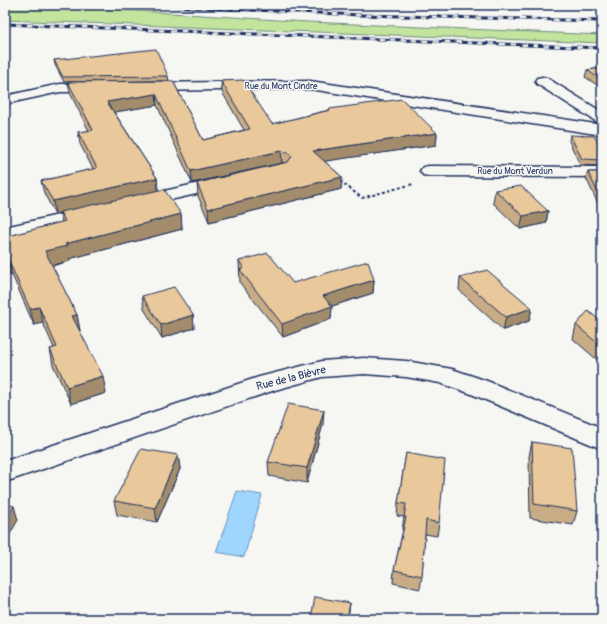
<svg xmlns="http://www.w3.org/2000/svg" width="607" height="624" viewBox="0 0 607 624" font-family="Pangolin,sans-serif">
	<style>
		.green { fill: #c2e49d; stroke: #6e8a7e }
		.water { fill: #9fd6fe; stroke: #6a93be }
		.lines { fill: none; stroke-linecap: round; stroke-linejoin: round }
		.minor-casing { stroke: #1b2f5e; stroke-width: 3 }
		.path { stroke: #1b2f5e; stroke-width: 2; stroke-dasharray: 3 2.5; stroke-linecap: butt }
		.minor { fill: #f6f6f2; fill-rule: evenodd }
		.rail-casing { stroke: #1b2f5e; stroke-width: 3 }
		.rail { stroke: #f6f6f2; stroke-width: 2; stroke-dasharray: 5.5; stroke-linecap: butt }
		.wall { fill: #c8ac85; stroke: #1b2f5e }
		.shaded-wall { fill: #a38c6c; stroke: #1b2f5e }
		.building { fill: #e9c89b; stroke: #1b2f5e }
		.labels { text-anchor: middle; dominant-baseline: central; stroke-width: 3; stroke-linejoin: round; paint-order: stroke }
		.far-street-label { font-size: 9px; fill: #1b2f5e; stroke: #f6f6f2 }
		.street-label { font-size: 11px; fill: #1b2f5e; stroke: #f6f6f2 }
	</style>
	<rect width="100%" height="100%" fill="#f6f6f2"/>
	<filter id="ink" filterUnits="userSpaceOnUse"><feTurbulence type="fractalNoise" baseFrequency=".025" numOctaves="2"/><feDisplacementMap in="SourceGraphic" scale="8" xChannelSelector="R" yChannelSelector="G"/><feConvolveMatrix kernelMatrix="1 2 1 2 8 2 1 2 1" color-interpolation-filters="sRGB"/></filter>
	<g filter="url(#ink)">
		<path class="green" d="M5,5H48L308,22L602,35V43L5,20Z
			M425,5H602V8Z"/>
		<path class="water" d="M237,491L262,495L244,557L216,552Z"/>
		<g class="lines">
			<defs>
				<path id="minor" d="M542,77L547,78L602,112V124L597,122L537,84L535,81L537,78Z
					M310,81L602,125V135L310,89L145,91L140,90L138,87L140,84L145,83Z
					M60,84H99L104,85L106,88L104,91L99,92H60L5,104V96Z
					M429,166L602,167V177L429,176L423,175L420,171L423,167Z
					M226,177L232,178L235,182L232,186L139,207L133,206L130,202L133,198Z
					M90,208L97,210L99,214L97,218L5,239V227Z
					M364,358L406,361L452,369L487,381L602,428V449L469,393L440,383L406,377L364,374L322,377L275,390L5,482V461L259,377L322,361Z"/>
			</defs>
			<use href="#minor" class="minor-casing"/>
			<path class="path" d="M340,181L362,198L413,184"/>
			<use href="#minor" class="minor"/>
			<defs>
				<path id="rail" d="M146,5L360,15L602,21
					M5,24L602,48"/>
			</defs>
			<use href="#rail" class="rail-casing"/>
			<use href="#rail" class="rail"/>
		</g>
		<path class="wall" d="M54,60L168,76L169,81L64,82L55,65Z
			M602,68V92H600V87L585,77L587,70Z
			M173,81L203,140L244,130L222,92L221,81L272,124L329,110V109L437,133L436,145L324,161L342,177L341,189L209,222L198,196L197,183L285,163H282L192,183L157,105L114,112L157,178L158,190L181,214L182,229L69,259L70,261L52,266L77,315L80,331H79L106,393L71,404L53,365L50,349L54,348L43,323L34,325L12,275L5,276V237L62,222L60,213L55,214L44,193L41,181L93,169L80,144L78,132L89,131L70,93L68,82Z
			M570,135L602,150V166L580,165L569,141Z
			M588,172H602V206H599L586,178Z
			M495,190L548,211L546,223L520,229L493,203Z
			M239,261L293,283L374,280L373,293L332,306L331,319L283,337L240,283Z
			M460,278L532,308L529,321L503,330L459,290Z
			M142,296L193,315L194,328L162,338L144,309Z
			M602,322V364L573,339L576,325Z
			M323,424L307,483L269,476L268,462Z
			M532,442L577,511L573,525L530,518L529,456Z
			M406,453L439,523L437,536L425,534L422,576L420,589L393,583L394,570L403,530H402L404,517L397,516L398,503Z
			M178,455L180,469L157,522L117,515L114,501Z"/>
		<path class="shaded-wall" d="M156,94L157,105L109,113L107,102Z
			M437,133L436,145L313,163V151Z
			M281,151L282,163L192,183L191,171Z
			M342,177L341,189L209,222L208,209Z
			M157,178L158,191L55,214L53,201Z
			M548,211L546,223L520,229L523,216Z
			M181,214L182,229L69,259L70,261L49,266L45,251L65,244Z
			M8,259L12,275L5,276V260Z
			M374,280L373,293L332,306L331,319L283,337L282,324L323,296Z
			M39,307L43,323L34,325L30,309Z
			M532,308L529,321L503,330L506,317Z
			M77,315L80,331L75,332L72,316Z
			M193,315L194,328L162,338L161,325Z
			M103,376L106,393L71,404L67,387Z
			M324,410L323,424L307,483V468Z
			M178,455L180,469L157,522L155,508Z
			M14,506L18,520L5,543V520Z
			M350,603L348,619H347Z"/>
		<path class="building" d="M156,49L168,76L63,77L54,60Z
			M602,68V85L601,80L587,70Z
			M243,80L272,124L330,110L329,109L402,99L437,133L313,151L342,177L208,209L197,183L288,162L292,156L288,152L281,151L191,171L156,94L107,102L157,178L53,201L41,181L97,168L78,132L93,130L68,82L173,81L203,140L250,129L221,81Z
			M570,135L594,136L602,150V160L582,159Z
			M588,172H602V199H601Z
			M521,186L548,211L523,216L495,190Z
			M164,189L181,214L65,244L67,246L45,251L77,315L72,316L103,376L67,387L50,349L57,347L39,307L30,309L8,259L5,260V237L65,221L60,212Z
			M268,253L293,283L368,261L374,280L323,296L332,306L282,324L240,270L244,268L239,261Z
			M487,270L532,308L506,317L460,278Z
			M174,287L193,315L161,325L142,296Z
			M588,311L602,322V347L576,325Z
			M288,404L324,410L307,468L268,462Z
			M532,442L572,448L577,511L534,504Z
			M141,449L178,455L155,508L114,501Z
			M406,453L445,460L439,523L426,520L422,576L394,570L406,517H404L406,504L398,503Z
			M5,504L14,506L5,520Z
			M315,597L350,603L347,619H311Z"/>
	</g>
	<g class="labels">
		<g class="far-street-label">
			<text x="281" y="86">Rue du Mont Cindre</text>
			<text x="515" y="171">Rue du Mont Verdun</text>
		</g>
		<g class="street-label">
			<text transform="translate(291 378) rotate(-14)">Rue de la Bièvre</text>
		</g>
	</g>
	<rect width="607" height="624" fill="none" stroke="#f6f6f2" stroke-width="20"/>
	<rect x="10" y="10" width="587" height="604" fill="none" stroke="#1b2f5e" stroke-width="1.5" filter="url(#ink)"/>
</svg>
